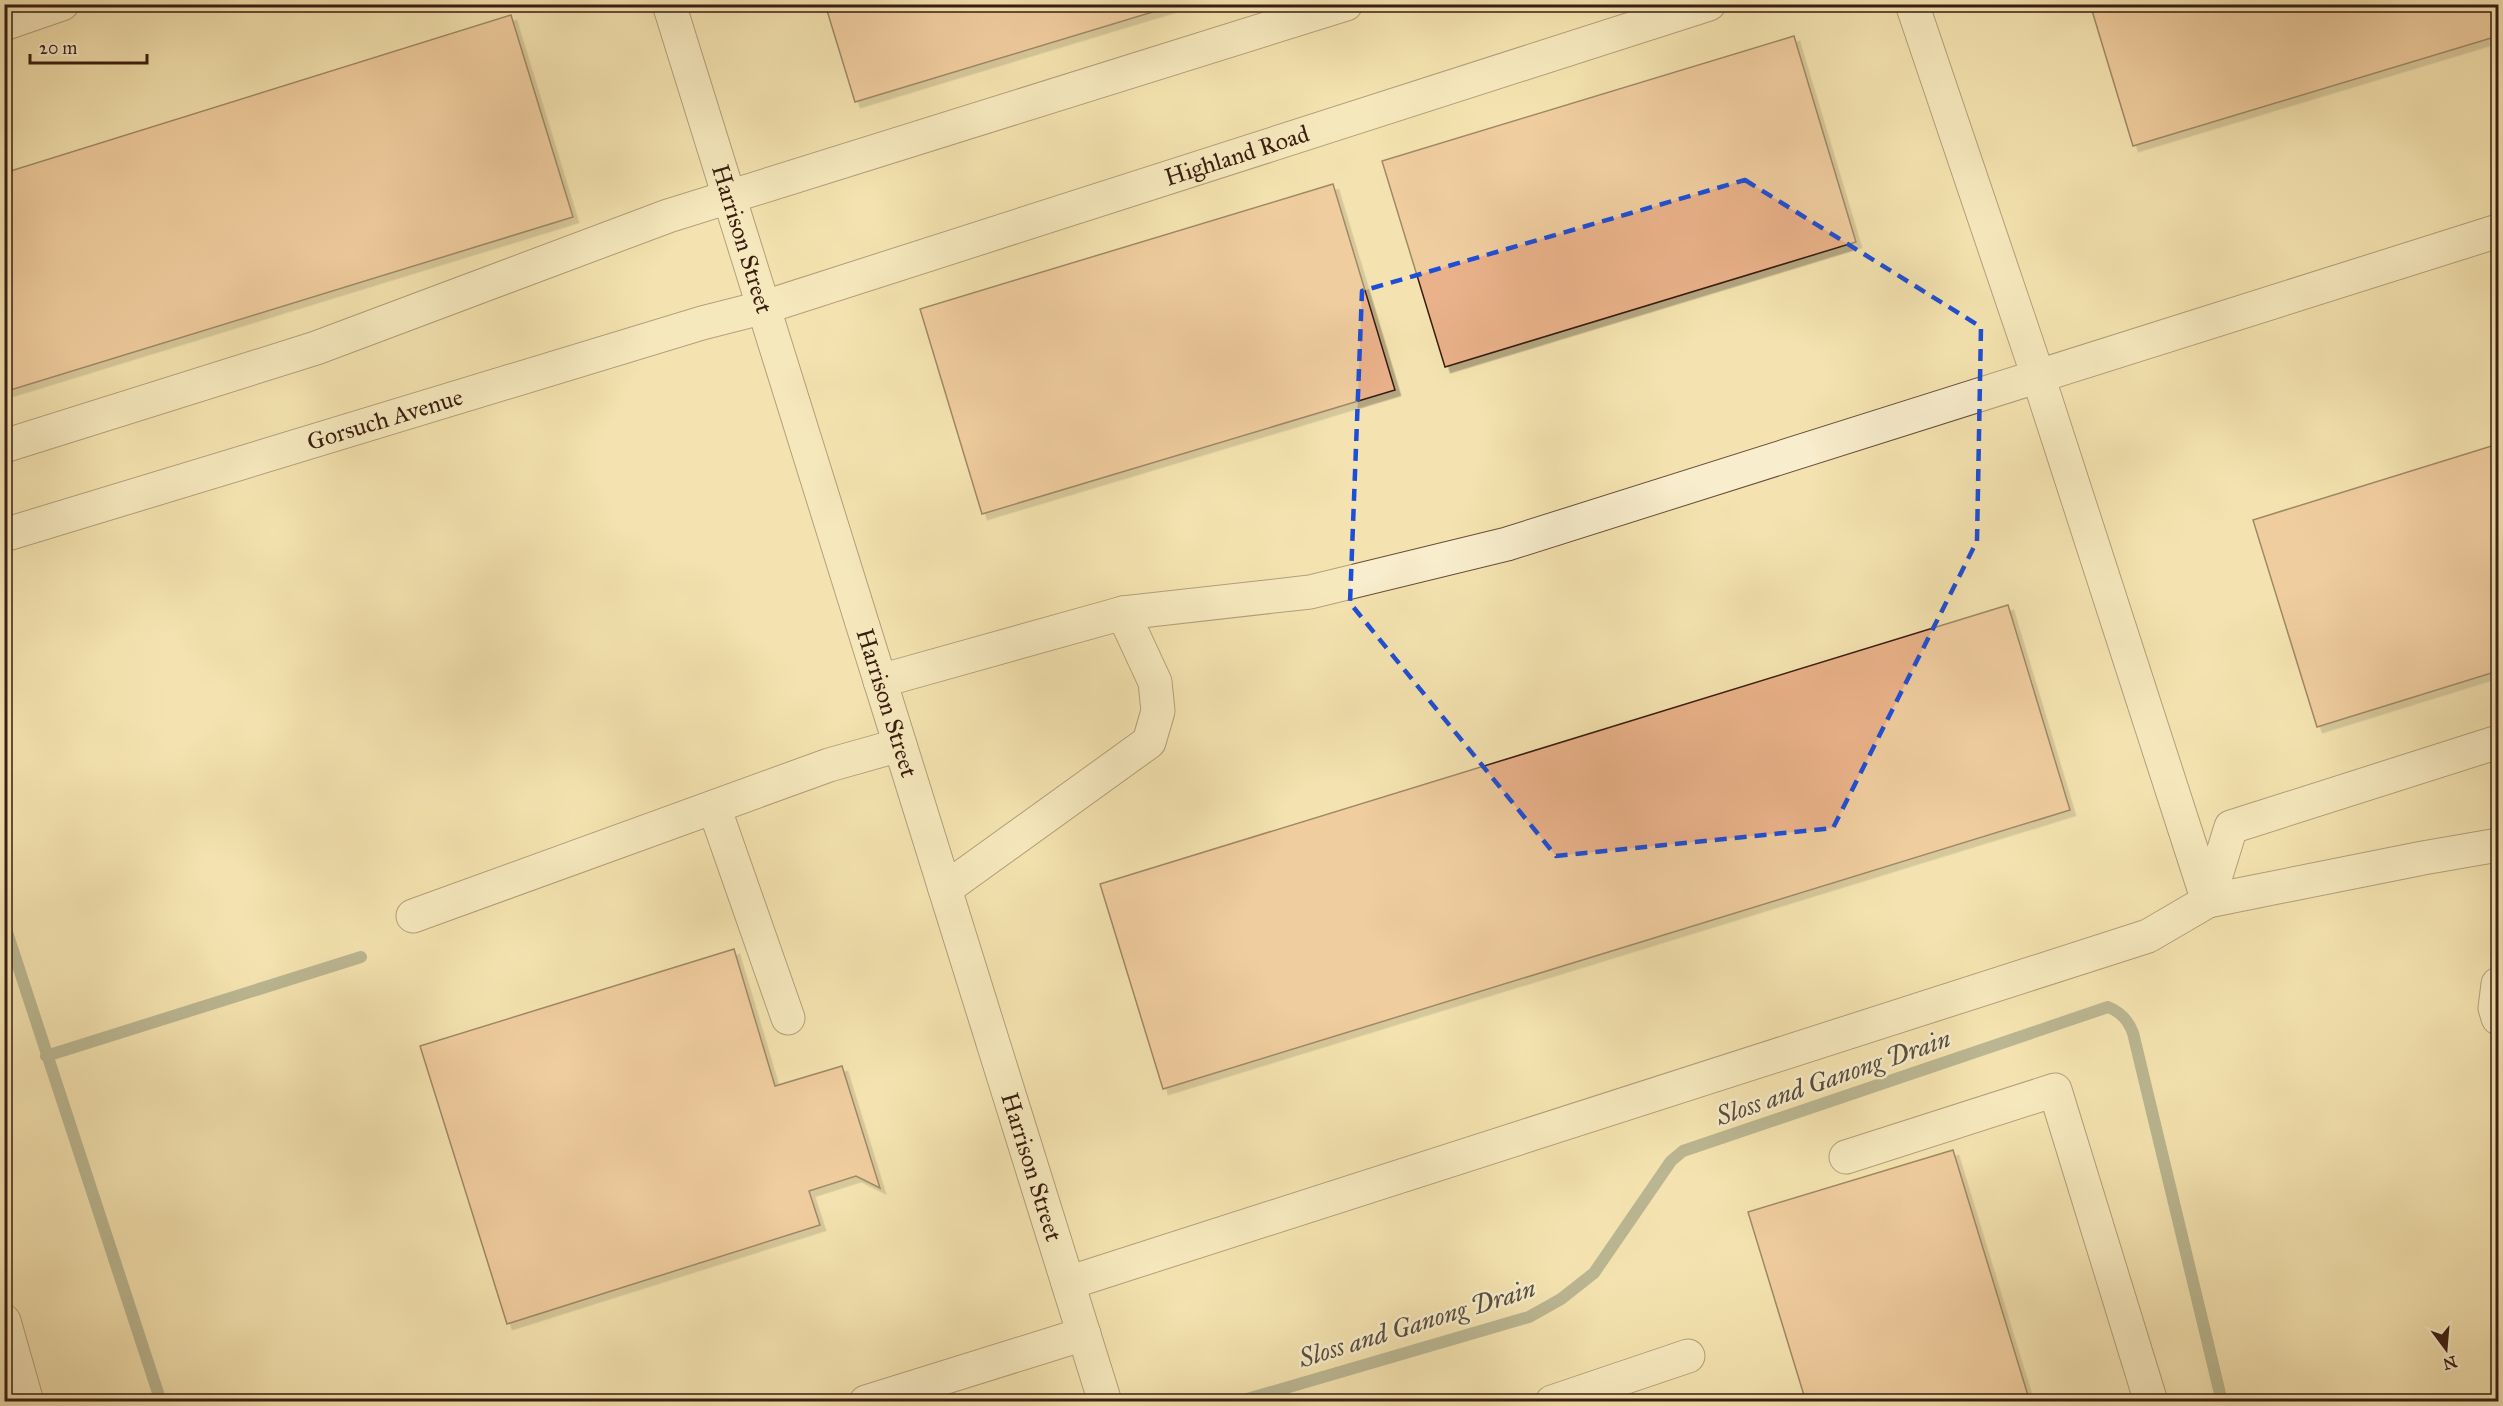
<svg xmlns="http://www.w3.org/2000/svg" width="2503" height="1406" viewBox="0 0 2503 1406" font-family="'IM FELL Great Primer',serif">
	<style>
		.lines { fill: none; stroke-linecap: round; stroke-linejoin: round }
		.stream { stroke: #747e6c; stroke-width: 12 }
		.building { fill: #eab28a; stroke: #391d11; stroke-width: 1.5; filter: url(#shadow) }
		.minor-casing { stroke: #684e39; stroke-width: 35 }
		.minor { stroke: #f8edcc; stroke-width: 33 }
		.marked { fill: none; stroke: #1d4ed8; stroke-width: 4.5; stroke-dasharray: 12 8; stroke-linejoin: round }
		.labels { text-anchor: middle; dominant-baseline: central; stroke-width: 5; stroke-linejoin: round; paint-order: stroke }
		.street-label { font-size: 24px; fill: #391d11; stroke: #f8edcc }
		.water-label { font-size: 26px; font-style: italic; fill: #574d3e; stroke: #f8edcc }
	</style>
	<defs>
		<filter id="shadow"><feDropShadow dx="5.5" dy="5.5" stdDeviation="0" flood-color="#0004"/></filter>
	</defs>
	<rect width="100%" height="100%" fill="#f4e3b0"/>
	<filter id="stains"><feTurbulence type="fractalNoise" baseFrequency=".00333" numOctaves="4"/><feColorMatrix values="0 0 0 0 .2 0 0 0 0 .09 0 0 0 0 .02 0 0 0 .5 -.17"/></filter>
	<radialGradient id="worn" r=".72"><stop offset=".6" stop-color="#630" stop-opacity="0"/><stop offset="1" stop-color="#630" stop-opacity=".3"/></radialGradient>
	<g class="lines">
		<path class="stream" d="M4,923L161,1402
			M46,1056L361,957
			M1237,1402L1529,1317L1561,1299L1594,1273L1671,1161L1683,1151L2108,1007C2121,1012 2128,1020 2133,1033L2222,1402"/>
	</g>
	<path class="building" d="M825,4H1179L855,102Z
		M2090,4H2498V36L2133,146Z
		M511,15L573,217L4,392V173Z
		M1794,36L1856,242L1445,367L1382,161Z
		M1333,184L1395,390L982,514L920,309Z
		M2498,444V671L2317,727L2253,520Z
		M2008,605L2070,810L1163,1089L1100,884Z
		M734,949L775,1086L842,1066L880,1188L856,1176L809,1191L820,1225L507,1324L420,1046Z
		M1953,1150L2030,1402H1806L1748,1212Z"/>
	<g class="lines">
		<defs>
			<g id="minor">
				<path id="s1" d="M669,4L1105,1402"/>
				<path d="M1912,4L2038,376L2208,901L2423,858L2498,845"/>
				<path d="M4,24L62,4"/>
				<path d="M4,446L316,348L668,216L1346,4"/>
				<path id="s2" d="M4,535L702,323L765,307L1709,4"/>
				<path d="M880,681L1123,613L1310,592L1507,544L2498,231"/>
				<path d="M714,807L788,1018"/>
				<path d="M945,889L1149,742L1158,711L1155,682L1123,613"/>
				<path d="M413,916L829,765L900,745"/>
				<path d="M2498,984L2495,1008L2498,1018"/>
				<path d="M1846,1157L2055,1090L2151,1402"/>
				<path d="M1068,1283L2148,936L2208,901L2231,827L2498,742"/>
				<path d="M4,1321L27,1402"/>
				<path d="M866,1402L1084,1334"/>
				<path d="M1552,1402L1688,1356"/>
			</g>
		</defs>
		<use href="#minor" class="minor-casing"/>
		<use href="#minor" class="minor"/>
	</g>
	<path d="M0 0H2503V1406H0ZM1745,180L1981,327L1977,541L1833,828L1556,856L1350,603L1362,291Z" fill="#f4e3b0" fill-opacity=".55" fill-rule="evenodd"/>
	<path class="marked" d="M1745,180L1981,327L1977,541L1833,828L1556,856L1350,603L1362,291Z"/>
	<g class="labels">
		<g class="street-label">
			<text stroke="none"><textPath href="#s2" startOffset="1290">Highland Road</textPath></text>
			<text stroke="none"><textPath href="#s1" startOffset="246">Harrison Street</textPath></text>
			<text stroke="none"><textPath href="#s2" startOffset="398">Gorsuch Avenue</textPath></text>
			<text stroke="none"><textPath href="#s1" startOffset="732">Harrison Street</textPath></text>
			<text stroke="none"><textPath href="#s1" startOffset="1218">Harrison Street</textPath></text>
		</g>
		<g class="water-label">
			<text transform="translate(1833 1077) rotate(-19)">Sloss and Ganong Drain</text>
			<text transform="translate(1417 1323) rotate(-17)">Sloss and Ganong Drain</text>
		</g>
	</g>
	<rect width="2503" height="1406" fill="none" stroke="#f4e3b0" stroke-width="24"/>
	<rect x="6" y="6" width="2491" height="1394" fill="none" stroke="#391d11" stroke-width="3"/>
	<rect x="12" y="12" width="2479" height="1382" fill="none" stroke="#391d11" stroke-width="1.5"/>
	<g transform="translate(2446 1349) rotate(164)" stroke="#f8edcc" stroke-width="4.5" paint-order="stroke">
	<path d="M0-4.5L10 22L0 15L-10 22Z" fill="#391d11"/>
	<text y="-9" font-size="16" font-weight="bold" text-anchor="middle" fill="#391d11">N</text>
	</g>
	<path d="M30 54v9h117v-9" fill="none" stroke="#391d11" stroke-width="3"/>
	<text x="39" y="54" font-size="18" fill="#391d11" stroke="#f8edcc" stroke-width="4.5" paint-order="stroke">20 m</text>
	<rect width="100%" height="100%" filter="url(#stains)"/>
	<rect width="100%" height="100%" fill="url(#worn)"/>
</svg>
